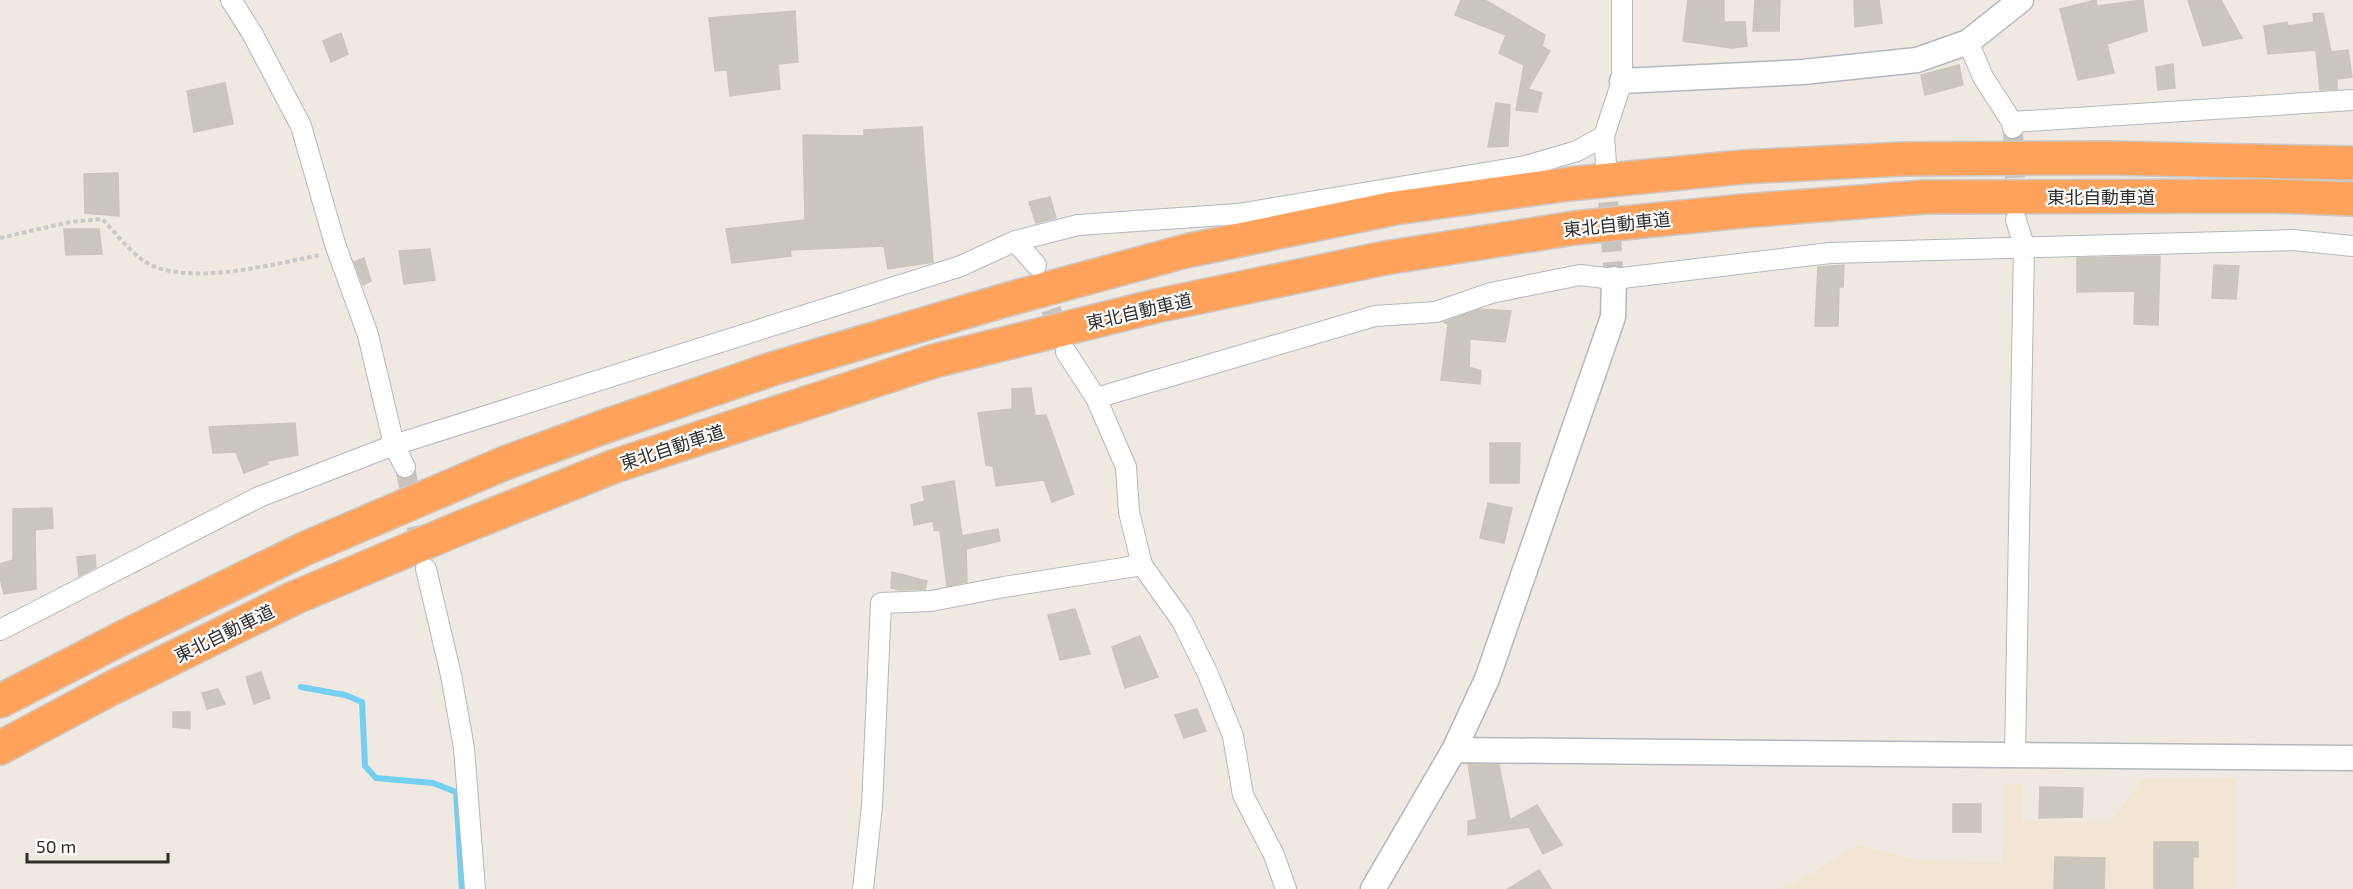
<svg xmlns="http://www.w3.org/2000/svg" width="2353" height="889" viewBox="0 0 2353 889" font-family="'Exo 2','Noto Sans JP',sans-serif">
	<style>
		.education { fill: #f0e6d1 }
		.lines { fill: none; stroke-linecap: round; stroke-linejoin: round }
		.stream { stroke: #75cff0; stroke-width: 6 }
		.building { fill: #cbc7bf; stroke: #cbc5ba; stroke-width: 1.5 }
		.minor-tunnel { stroke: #c8c4bd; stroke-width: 20; stroke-dasharray: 20 10; stroke-linecap: butt }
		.minor-casing { stroke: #b4b7c1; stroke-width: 22 }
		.tertiary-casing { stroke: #b4b7c1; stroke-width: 27 }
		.motorway-casing { stroke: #c9c9c9; stroke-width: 36 }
		.path { stroke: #c9c9c9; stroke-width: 4; stroke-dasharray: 4.5 3; stroke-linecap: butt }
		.minor { stroke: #fff; stroke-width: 20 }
		.tertiary { stroke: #fff; stroke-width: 24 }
		.motorway { stroke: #ffa35c; stroke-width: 33 }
		.labels { text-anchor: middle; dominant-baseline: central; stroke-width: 4.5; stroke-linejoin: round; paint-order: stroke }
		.street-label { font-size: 18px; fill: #2e2e2e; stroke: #fff }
	</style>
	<rect width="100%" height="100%" fill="#efe9e1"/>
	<path class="education" d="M2236,778L2234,889H1780L1795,883L1858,845L1918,860L2003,862L2005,783H2023L2022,821H2111L2143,779Z"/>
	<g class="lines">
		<path class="stream" d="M301,687L345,695L362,702L365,766L376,778L433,783L456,792L462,889"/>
	</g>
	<path class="building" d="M1461,0H1485L1545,35L1542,46L1550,51L1528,89L1542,93L1537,112L1516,110L1524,65L1499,53L1506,35L1455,15Z
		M1688,0H1724V22H1745L1747,46L1732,48L1683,41Z
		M1755,0H1780L1779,31H1753Z
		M1854,0H1879L1882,23L1855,27Z
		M2096,0L2097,6L2143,0L2147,31L2107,44L2114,73L2078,80L2060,9Z
		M2188,0H2221L2242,38L2203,46Z
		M795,11L798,62L778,64L780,89L730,96L727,70L715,71L709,18Z
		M2323,13L2331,52L2348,50L2352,77L2337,79V89L2320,90L2316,50L2268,54L2264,26L2287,22L2288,26L2314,22L2313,14Z
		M341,33L348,54L331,62L323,41Z
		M2173,64L2175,88L2158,90L2156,67Z
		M1959,65L1963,85L1925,95L1921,75Z
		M225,83L233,124L194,132L187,91Z
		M1496,103L1510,105L1508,146L1488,147Z
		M922,127L933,262L888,269L884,246L790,250L791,256L732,263L726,229L805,220L803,135L864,136V130Z
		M118,173L119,216L85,213L84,174Z
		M1050,197L1056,218L1036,223L1029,202Z
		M64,229H99L102,254L66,255Z
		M430,249L435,280L404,284L399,251Z
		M2160,256L2158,325L2134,324L2135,291L2077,292V258Z
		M364,258L371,281L363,285L354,262Z
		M1844,265L1843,287H1839L1838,326H1815L1818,267Z
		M2214,265L2239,266L2236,299L2212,298Z
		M1480,309L1511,311L1505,342L1470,339L1469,367L1481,371L1480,384L1441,380L1448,324L1444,322Z
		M1031,388L1035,416L1046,415L1074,494L1052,502L1044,480L996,486L993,466L986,465L978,413L1012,409V389Z
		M295,423L298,455L267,461L268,464L244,473L236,452L213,453L209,427Z
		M1490,443H1520L1519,483H1490Z
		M954,481L962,536L998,529L1000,541L966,549L967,582L947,586L940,531L934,530L933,521L914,525L911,505L925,501L922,487Z
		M1488,503L1512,508L1504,543L1480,538Z
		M52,508L53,528L35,530L36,589L4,594L0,578V564L13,560V509Z
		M95,555L96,567L79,576L77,557Z
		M892,572L927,581L925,589L900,590L891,588Z
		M1075,609L1090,654L1060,660L1048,615Z
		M1140,636L1158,677L1125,688L1112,647Z
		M261,672L270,698L254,704L246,677Z
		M218,689L225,704L207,709L202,693Z
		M1197,709L1206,731L1184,738L1175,715Z
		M173,712H190V729L173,727Z
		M1468,764L1499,765L1510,820L1537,805L1562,845L1543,854L1529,827L1468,835V821L1477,819Z
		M2040,787L2083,788L2082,817L2039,818Z
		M1953,804H1981V832H1953Z
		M2154,842H2198V857H2193V889H2154Z
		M2055,857L2105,858L2104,889H2054Z
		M1539,870L1551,889H1508Z"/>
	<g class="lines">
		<path class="minor-tunnel" d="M2013,128L2016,206
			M1606,172L1614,279
			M1041,281L1061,338
			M405,467L422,553"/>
		<defs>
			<path id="minor" d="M231,0L252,33L301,126L335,244L368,335L394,445L405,467
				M1968,42L1983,77L2012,122
				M2013,128L2012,122L2353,100
				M1606,164L1604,136L1622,81V0
				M1015,241L1036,265
				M1066,352L1096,398L1126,467L1129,512L1142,565L1182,621L1208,674L1233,736L1243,795L1274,855L1286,889
				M1096,398L1375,316L1436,312L1491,293L1580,275L1614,279L1830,253L2293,240L2353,246
				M426,569L451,675L464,748L475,889
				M0,630L259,497L394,445L961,266L1015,241L1078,225L1238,214L1526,166L1577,151L1604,136
				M2015,755L2024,246L2016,220
				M863,889L872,806L881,603L931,601L1004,587L1142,565"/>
			<path id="tertiary" d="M1622,81L1803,72L1917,60L1968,42L2021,0
				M1454,750L2353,758
				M1373,889L1454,750L1487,679L1613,317L1614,279"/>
			<path id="motorway" d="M0,701L126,636L304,549L505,463L609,425L775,368L1009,299L1186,251L1395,208L1569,184L1742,167L1902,159L2107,158L2353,163
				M0,748L110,689L294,598L460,528L615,466L934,361L1156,306L1385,258L1574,228L1743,211L1924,197L2269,196L2353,199"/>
		</defs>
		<use href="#minor" class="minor-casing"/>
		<use href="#tertiary" class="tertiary-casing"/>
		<use href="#motorway" class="motorway-casing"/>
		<path class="path" d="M0,238L70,222L102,219C115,232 129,251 144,261C185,288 274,264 320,255"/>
		<use href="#minor" class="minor"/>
		<use href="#tertiary" class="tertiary"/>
		<use href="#motorway" class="motorway"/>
	</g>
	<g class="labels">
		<g class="street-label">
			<text x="2101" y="197">東北自動車道</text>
			<text transform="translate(1617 224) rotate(-6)">東北自動車道</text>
			<text transform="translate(1139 311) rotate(-13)">東北自動車道</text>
			<text transform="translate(672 447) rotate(-18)">東北自動車道</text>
			<text transform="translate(224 633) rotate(-26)">東北自動車道</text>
		</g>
	</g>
	<path d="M27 853v9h141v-9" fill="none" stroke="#2e2e2e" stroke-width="3"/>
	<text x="36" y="853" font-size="18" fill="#2e2e2e" stroke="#ffffff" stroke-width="4.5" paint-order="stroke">50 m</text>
</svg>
